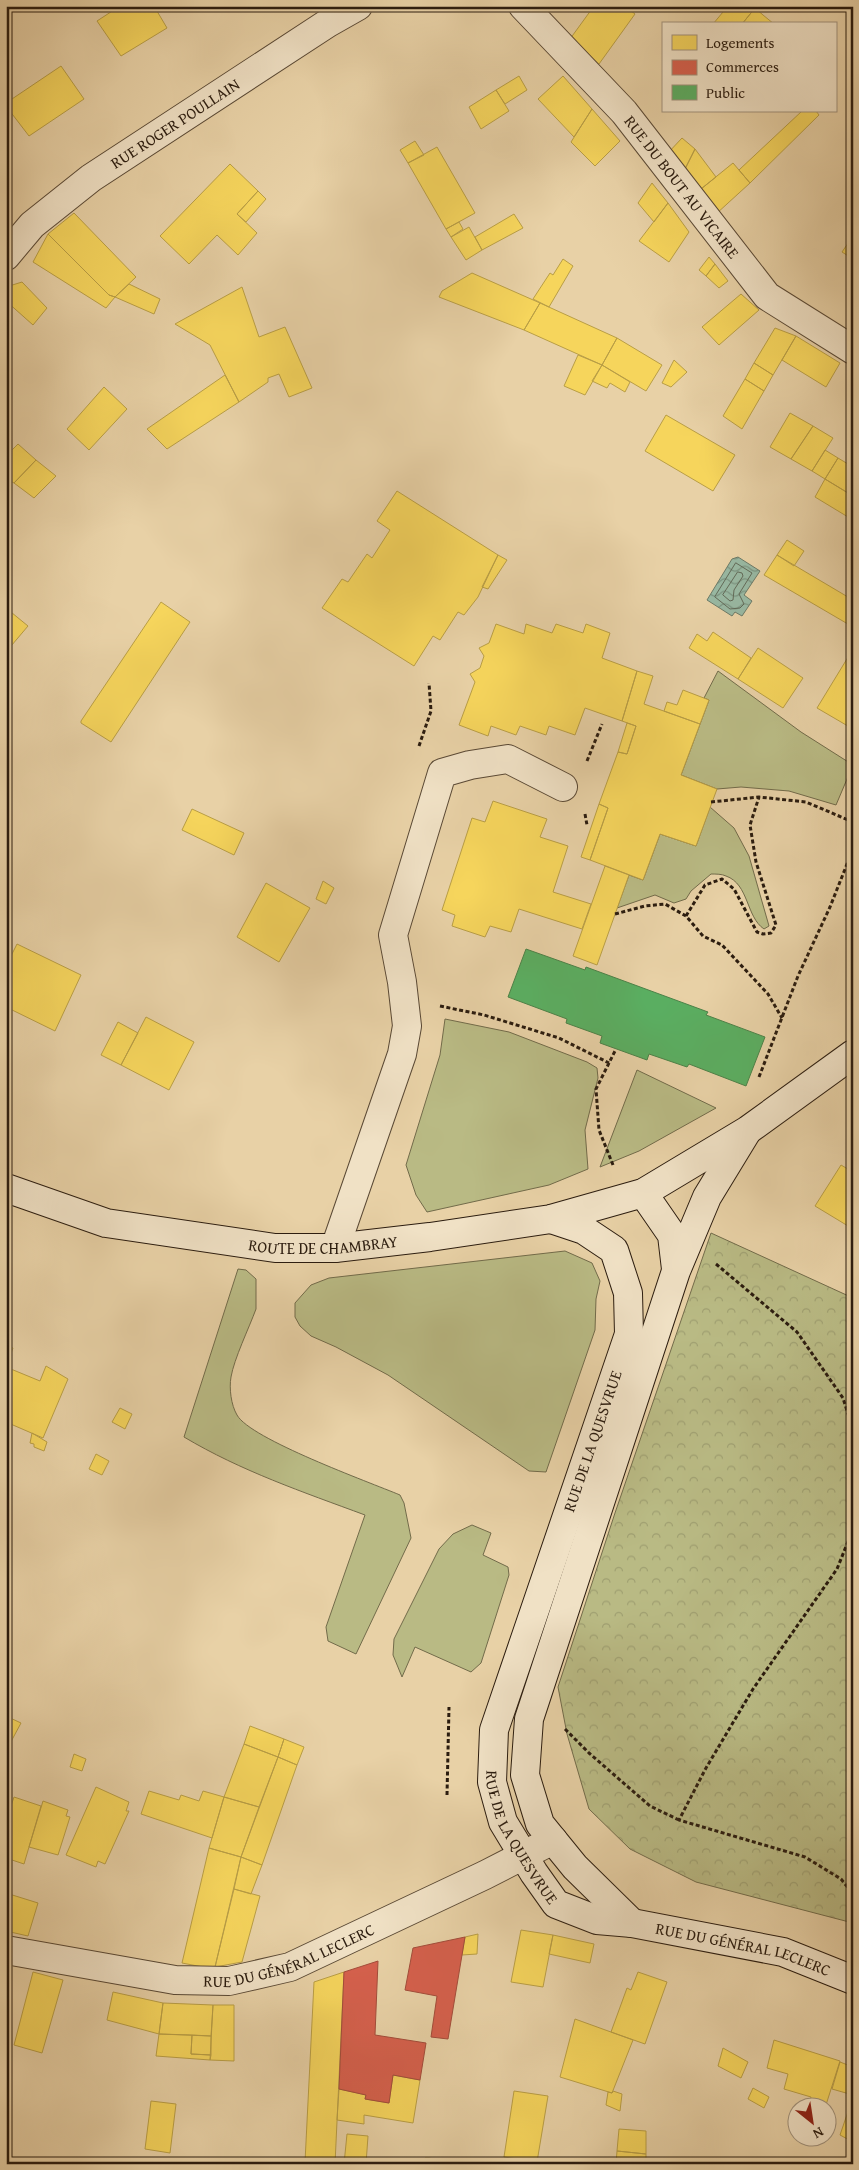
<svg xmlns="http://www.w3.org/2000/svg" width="859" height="2170" viewBox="0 0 859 2170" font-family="'Gentium Book Plus',serif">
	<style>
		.green { fill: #b9ba84; stroke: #726b4a }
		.forest { fill: url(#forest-crowns); stroke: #726b4a }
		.water { fill: url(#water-waves); stroke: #6c7a67 }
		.homes { fill: #f6d55c; stroke: #b99e45 }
		.shops { fill: #d6604d; stroke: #a34c3a }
		.public { fill: #5aae61; stroke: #4c8248 }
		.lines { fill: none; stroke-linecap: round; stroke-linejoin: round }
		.shore { stroke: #626a58; stroke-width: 1 }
		.street-casing { stroke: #5a4935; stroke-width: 30 }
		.secondary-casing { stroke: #2b1c0f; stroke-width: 30 }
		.path { stroke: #2b1c0f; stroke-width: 3; stroke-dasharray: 4 2.5; stroke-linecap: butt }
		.street { stroke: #f0e1c5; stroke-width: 28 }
		.secondary { stroke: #f0e1c5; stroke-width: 28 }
		.labels { text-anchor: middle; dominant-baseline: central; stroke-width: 5; stroke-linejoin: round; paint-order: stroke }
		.street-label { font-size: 16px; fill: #2b1c0f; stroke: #f0e1c5 }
	</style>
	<defs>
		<pattern id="forest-crowns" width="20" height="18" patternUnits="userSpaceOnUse" patternTransform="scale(1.25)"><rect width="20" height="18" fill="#b9ba84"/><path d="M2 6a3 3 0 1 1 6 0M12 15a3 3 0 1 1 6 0" fill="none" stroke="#9f9f71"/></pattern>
		<pattern id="water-waves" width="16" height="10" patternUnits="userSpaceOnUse" patternTransform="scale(1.25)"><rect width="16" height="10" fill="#98b8a2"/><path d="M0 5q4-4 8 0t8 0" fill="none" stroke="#7c9582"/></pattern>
	</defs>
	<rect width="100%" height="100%" fill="#e8d1a6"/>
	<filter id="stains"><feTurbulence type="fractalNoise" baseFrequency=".004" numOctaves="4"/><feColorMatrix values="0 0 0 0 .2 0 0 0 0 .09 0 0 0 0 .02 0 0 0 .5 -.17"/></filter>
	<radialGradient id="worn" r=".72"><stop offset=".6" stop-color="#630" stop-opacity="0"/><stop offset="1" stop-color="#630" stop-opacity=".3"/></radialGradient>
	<path class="green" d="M718,671L801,732L853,765L836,805L789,791L741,787L717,789L681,775L709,700L704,698Z
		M710,807L734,828L749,856L769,926L764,929C746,917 749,884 726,876C722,874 716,874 711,874L691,891L686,899L674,903L655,895L617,908L629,875L643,880L660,834L696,846Z
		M445,1019L509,1032L587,1062L597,1068L598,1078L585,1130L588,1169L549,1185L427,1212L416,1195L406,1165L440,1055Z
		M637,1070L716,1108L639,1151L600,1167Z
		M565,1251L592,1263L600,1281L596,1299L595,1330L546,1472L529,1471L388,1375L336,1347L311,1336L300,1326L295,1317V1303L311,1285L329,1278Z
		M238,1269L246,1270L256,1279V1309C249,1328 234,1359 231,1377C229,1388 231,1405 237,1415C250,1439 369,1482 400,1495L404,1503L411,1538L356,1654L328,1641L326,1627L365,1515C303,1492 241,1471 184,1437Z
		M472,1525L491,1533L483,1555L508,1567L509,1575L481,1663L471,1672L415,1647L402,1677L393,1655L394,1639L439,1549L453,1534Z"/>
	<path class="forest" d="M711,1233L853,1298V1923L696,1882L630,1849L589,1809L567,1734L558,1687L615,1513Z"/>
	<path class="water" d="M738,557L760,571L744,595L752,601L742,616L735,612L732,616L707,600L732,559Z"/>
	<path class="homes" d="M120,6H154L167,28L121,56L97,21Z
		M594,6H625L635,14L599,64L570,39Z
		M728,6H753L755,8L742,24H713Z
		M755,8L763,15L774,24H742Z
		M61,66L84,99L29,136L6,106V103Z
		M519,76L527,90L505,104L496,90Z
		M563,76L592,109L574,137L538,99Z
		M496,90L509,111L481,129L469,107Z
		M592,109L620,141L595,166L571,142Z
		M802,111H816L819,115L750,183L739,170Z
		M682,138L695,149L682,175L667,154Z
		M415,141L424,155L408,163L400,150Z
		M437,147L475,213L446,229L408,163Z
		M695,149L716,177L696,193L682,175Z
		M733,163L750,183L716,214L696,193Z
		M230,164L258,191L237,214L257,233L238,255L217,235L189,264L160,236Z
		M652,183L668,203L654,222L638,203Z
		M258,191L266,199L246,222L237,214Z
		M668,203L689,232L669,262L639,241Z
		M74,213L136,277L115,297L109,295L48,234Z
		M514,214L523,228L482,250L475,237Z
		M459,222L463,229L451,237L446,229Z
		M469,227L482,250L466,260L451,237Z
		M48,234L109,295L115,297L106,308L33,262Z
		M853,236V259L842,252Z
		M709,257L715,264L706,276L699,270Z
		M563,259L573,266L549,307L533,299L550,273L553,275Z
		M715,264L728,281L719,288L706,276Z
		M472,273L540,303L524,330L439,297L442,291Z
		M22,282L47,308L33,325L6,301V287Z
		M129,284L160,299L154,314L115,297Z
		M242,287L259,337L285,327L312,388L289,397L279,374L268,378V382L239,402L210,345L175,324Z
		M741,294L759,310L719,345L702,327Z
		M540,303L617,338L602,365L524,330Z
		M775,328L796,336L773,375L754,363Z
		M796,336L840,363L826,387L782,360Z
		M617,338L662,365L646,391L602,365Z
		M578,355L602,365L585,395L564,386Z
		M674,360L687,372L671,387L662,383Z
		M754,363L773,375L764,391L745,379Z
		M602,365L630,382L625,392L610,383L607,388L592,381Z
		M225,375L239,402L167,449L147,429Z
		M745,379L764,391L742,429L723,416Z
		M104,387L127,409L89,450L67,429Z
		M790,413L813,426L791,459L770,447Z
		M666,415L735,455L713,491L645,451Z
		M813,426L833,438L812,471L791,459Z
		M18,444L36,460L14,483L6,479V456Z
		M825,450L838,458L825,479L812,471Z
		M838,458L853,467V496L825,479Z
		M36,460L56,476L34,498L14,483Z
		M825,479L853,496V520L815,497Z
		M397,491L498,555L478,597L464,615L458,612L440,640L433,636L414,666L322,608L342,579L348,582L367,554L372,558L390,530L377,521Z
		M787,540L804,551L794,566L777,555Z
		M498,555L507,560L488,589L482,587Z
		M777,555L853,600V627L764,575Z
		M161,602L190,622L111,742L81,723V721Z
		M6,608L28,626L6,652Z
		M496,624L524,634L526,624L552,633L556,624L583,633L586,624L610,633L602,658L637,671L622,721L585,708L575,735L549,726L546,735L520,726L516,735L491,726L488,736L459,725L475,682L470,674L480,668L484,656L479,648L489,643Z
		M713,632L751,658L738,679L689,648L697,634L707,641Z
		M758,648L803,678L783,708L738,679Z
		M853,649V729L817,708Z
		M637,671L653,676L644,704L700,724L681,775L717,789L696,846L660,834L643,880L590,860L608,808L599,804L618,752L627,754L636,726L622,721Z
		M683,690L709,700L700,724L664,711L667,702L677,705Z
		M627,723L636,726L627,754L618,752Z
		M493,801L547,819L540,837L568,846L553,892L591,904L582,929L519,909L511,932L490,926L485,937L452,926L455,915L442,910L472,818L485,822Z
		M599,804L608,808L590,860L581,857Z
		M192,809L244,833L234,855L182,830Z
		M605,866L629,875L597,965L573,956Z
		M323,881L334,888L326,904L316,899Z
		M266,883L310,908L279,962L237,937Z
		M17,944L81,975L55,1031L6,1007V966Z
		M146,1017L194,1042L169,1090L121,1065Z
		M118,1022L138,1033L121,1065L101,1055Z
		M841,1165L853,1172V1229L815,1206Z
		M6,1345L13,1348L6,1367L40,1381L46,1366L68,1379L43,1438L6,1422Z
		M120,1408L132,1414L125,1429L112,1422Z
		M32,1433L47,1442L44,1451L34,1447V1444L30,1443Z
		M96,1454L109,1461L102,1475L89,1469Z
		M6,1716L21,1723L6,1751Z
		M250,1726L284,1739L278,1757L244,1744Z
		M284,1739L304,1747L297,1765L278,1757Z
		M244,1744L278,1757L259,1807L224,1797Z
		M74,1754L86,1759L82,1771L70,1767Z
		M278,1757L297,1765L262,1865L241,1857Z
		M96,1787L129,1802L126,1811H129L105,1864L98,1861L96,1867L66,1855Z
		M149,1791L179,1800L181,1795L199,1801L203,1791L224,1797L212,1838L141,1814Z
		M14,1797L41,1806L24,1864L6,1858V1827L9,1828L11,1820L7,1818Z
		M224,1797L259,1807L241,1857L209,1848Z
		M43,1801L68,1810L66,1816L70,1817L58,1855L29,1847Z
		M209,1848L241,1857L215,1967L208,1968L182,1963Z
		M241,1857L262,1865L251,1894L234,1889Z
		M234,1889L260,1896L242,1962L215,1967Z
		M6,1893L38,1903L28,1936L6,1931Z
		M521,1930L553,1935L543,1987L511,1982Z
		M478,1934L477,1954L462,1955L465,1937Z
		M553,1935L594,1944L590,1963L549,1954Z
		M33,1972L63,1980L42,2053L14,2045Z
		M344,1972L335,2164L305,2162L314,1982Z
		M638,1972L667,1982L645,2044L611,2032L627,1988L631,1990Z
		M113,1992L163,2003L159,2034L107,2020Z
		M163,2003L213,2005L211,2036L159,2034Z
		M213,2005H234V2061L210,2060Z
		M575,2019L633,2040L612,2093L560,2077Z
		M159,2034L192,2035L191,2054L211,2055L210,2060L156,2056Z
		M192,2035L211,2036V2055L191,2054Z
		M774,2040L840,2061L825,2108L809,2104L811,2097L784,2089L788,2074L767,2068Z
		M723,2048L748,2062L741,2078L718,2066Z
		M840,2062L853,2067V2095L832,2089Z
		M393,2075L420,2080L413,2123L364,2115V2124L337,2120L339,2089L366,2095L365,2099L389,2103Z
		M753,2088L769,2097L764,2108L748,2099Z
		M514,2091L548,2096L537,2162L504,2157Z
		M613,2091L622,2094L620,2111L606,2105L608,2092L612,2093Z
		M853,2097V2142L840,2135Z
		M151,2101L176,2104L170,2153L145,2149Z
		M619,2129L646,2131V2154L617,2151Z
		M347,2134L368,2136L366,2164H344Z
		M617,2151L646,2154V2164H616Z
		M425,2158H429L462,2164H424Z
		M283,2159L305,2162L323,2164H282Z"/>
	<path class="shops" d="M465,1937L448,2039L431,2037L437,1996L405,1990L413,1948Z
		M378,1961L375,2035L426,2043L420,2080L393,2075L389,2103L365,2099L366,2095L339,2089L344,1972Z"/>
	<path class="public" d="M526,949L585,970L586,967L708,1012L706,1015L765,1037L746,1086L689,1064L687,1067L649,1054L647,1060L600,1043L602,1036L566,1023L567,1019L508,997Z"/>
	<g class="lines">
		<path class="shore" d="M736,563L752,573L739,594L744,604L740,608L730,609L715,597Z
			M738,572L742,573L743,576L734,590L733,600L730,601L723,595Z"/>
		<defs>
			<g id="street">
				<path id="s1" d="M523,6L624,112L767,296L853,350"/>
				<path id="s2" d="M6,256L32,225L91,178L328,23L358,6"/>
				<path d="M335,1248L402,1054L407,1026L402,982L393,935L442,773L470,765L508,759L563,787"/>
				<path id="s3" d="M6,1950L175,1980L229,1981L290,1967L485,1875L553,1840"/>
			</g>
			<g id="secondary">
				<path id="s4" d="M6,1188L106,1223L275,1248H335L430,1237L551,1219L643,1193L748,1130L853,1054"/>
				<path d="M643,1193L672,1235L676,1269"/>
				<path id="s5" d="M551,1219L584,1230L614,1250L628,1293L629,1334L494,1730L492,1782L503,1822L534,1873L556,1904L597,1920L632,1923L783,1952L853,1980"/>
				<path d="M632,1923L575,1867L540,1824L525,1775L529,1719L676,1271L707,1197L746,1133"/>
			</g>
		</defs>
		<use href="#street" class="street-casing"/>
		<use href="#secondary" class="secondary-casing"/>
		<path class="path" d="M419,746L431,711L429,683
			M587,761L602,724
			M711,802L759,797L806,802L853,822
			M585,814L587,825
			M615,914L645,906L665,904L686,916L703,936L722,945L768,994L782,1018
			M686,916L705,885L722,879L734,889L757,932L763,934L771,933L776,925L756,862L750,825L759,797
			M440,1006L484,1015L559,1038L609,1063
			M759,1077L798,976L830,907L853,849
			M613,1165L599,1130L596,1089L616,1049
			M716,1264L797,1332L843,1398L853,1430
			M853,1529L837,1569L753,1689L706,1768L679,1820L805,1857L841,1879L853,1894
			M565,1729L589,1753L650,1806L679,1820
			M447,1795L449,1707"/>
		<use href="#street" class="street"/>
		<use href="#secondary" class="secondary"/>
	</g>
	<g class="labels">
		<g class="street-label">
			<text stroke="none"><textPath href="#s2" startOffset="216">RUE ROGER POULLAIN</textPath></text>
			<text stroke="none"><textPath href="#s1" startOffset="241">RUE DU BOUT AU VICAIRE</textPath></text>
			<text stroke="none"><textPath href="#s4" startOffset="325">ROUTE DE CHAMBRAY</textPath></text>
			<text transform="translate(592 1441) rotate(-71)">RUE DE LA QUESVRUE</text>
			<text stroke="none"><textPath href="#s5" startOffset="690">RUE DE LA QUESVRUE</textPath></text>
			<text stroke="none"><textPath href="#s5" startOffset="960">RUE DU GÉNÉRAL LECLERC</textPath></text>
			<text stroke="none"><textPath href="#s3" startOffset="290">RUE DU GÉNÉRAL LECLERC</textPath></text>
		</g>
	</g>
	<rect width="859" height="2170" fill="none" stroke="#e8d1a6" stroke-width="25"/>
	<rect x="8" y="8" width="844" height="2155" fill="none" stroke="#2b1c0f" stroke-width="2.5"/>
	<rect x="12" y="12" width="834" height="2145" fill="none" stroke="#2b1c0f"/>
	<rect x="662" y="22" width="175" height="90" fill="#f0e1c5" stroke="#a1927c"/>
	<rect x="672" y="35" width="25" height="15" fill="#f6d55c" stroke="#a1927c"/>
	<text x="706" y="48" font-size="15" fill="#2b1c0f">Logements</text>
	<rect x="672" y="60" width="25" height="15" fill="#d6604d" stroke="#a1927c"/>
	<text x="706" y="72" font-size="15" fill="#2b1c0f">Commerces</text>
	<rect x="672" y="85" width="25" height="15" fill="#5aae61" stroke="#a1927c"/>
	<text x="706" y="98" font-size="15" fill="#2b1c0f">Public</text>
	<g transform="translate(812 2122) rotate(150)"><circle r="24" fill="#f0e1c5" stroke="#a1927c"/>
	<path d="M0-4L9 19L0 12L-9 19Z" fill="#8f2418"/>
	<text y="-8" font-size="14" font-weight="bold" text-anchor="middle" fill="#2b1c0f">N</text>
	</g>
	<rect width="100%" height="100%" filter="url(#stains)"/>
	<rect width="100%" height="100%" fill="url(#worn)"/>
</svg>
